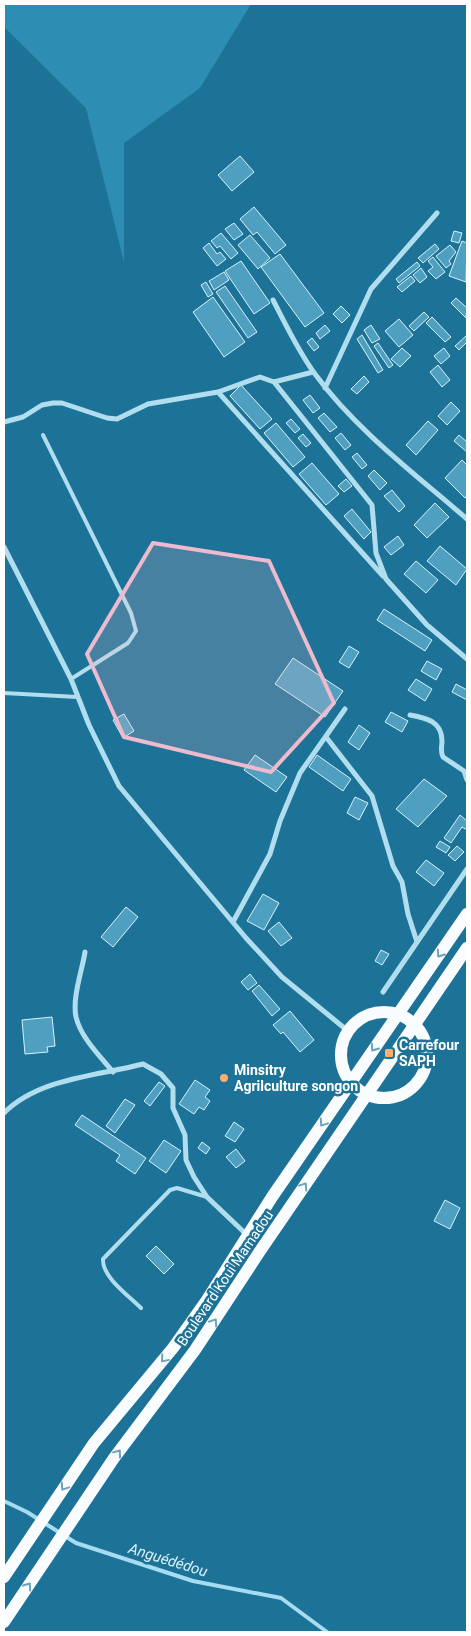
<svg xmlns="http://www.w3.org/2000/svg" width="471" height="1636" viewBox="0 0 471 1636" font-family="Roboto,sans-serif">
	<style>
		.green { fill: #2d8db2 }
		.lines { fill: none; stroke-linecap: round; stroke-linejoin: round }
		.stream { stroke: #a5dcf1; stroke-width: 4 }
		.building { fill: #4e9fc0; stroke: #d8f1fb }
		.lane { stroke: #b1deef; stroke-width: 4 }
		.street { stroke: #b1deef; stroke-width: 5 }
		.primary { stroke: #fafdff; stroke-width: 12 }
		.oneway { stroke: #6aa3bb }
		.marked { fill: #edbace; fill-opacity: 0.2; stroke: #edbace; stroke-width: 4; stroke-linejoin: round }
		.poi-dot { fill: #feaf70; stroke: #1d7397; stroke-width: 2 }
		.labels { text-anchor: middle; dominant-baseline: central; stroke-width: 5; stroke-linejoin: round; paint-order: stroke }
		.poi-label { font-size: 14px; font-weight: bold; fill: #fff; stroke: #1d7397; text-anchor: start }
		.street-label { font-size: 14px; fill: #fff; stroke: #1d7397 }
		.water-label { font-size: 15px; font-style: italic; fill: #dbf1fa; stroke: #1d7397 }
	</style>
	<rect width="100%" height="100%" fill="#1d7397"/>
	<path class="green" d="M4,4H251L200,88L124,143V262L86,108L4,27Z"/>
	<g class="lines">
		<path class="stream" d="M4,1501L27,1512L76,1543L193,1581L281,1598L327,1632"/>
	</g>
	<path class="building" d="M240,156L254,172L232,191L218,175Z
		M254,207L286,245L275,254L257,232L253,235L240,219Z
		M234,223L243,234L234,240L225,229Z
		M454,231L462,233L459,243L451,241Z
		M221,233L238,253L231,259L220,246L217,248L211,241Z
		M250,235L270,258L258,269L238,245Z
		M462,241L467,243L466,282L449,276Z
		M209,243L217,254L220,252L226,259L217,266L203,248Z
		M435,244L439,249L423,263L418,258Z
		M450,245L456,252L449,261L451,264L446,268L436,256Z
		M280,254L324,313L305,327L261,267Z
		M433,257L445,272L436,279L428,271L433,267L428,261Z
		M241,261L270,303L254,314L225,271Z
		M417,262L420,266L399,283L396,279Z
		M421,268L427,277L420,283L413,275Z
		M224,272L229,280L214,290L209,281Z
		M411,276L415,281L402,292L397,287Z
		M206,282L213,294L208,297L201,285Z
		M225,286L257,332L248,338L216,292Z
		M213,297L245,342L224,357L193,312Z
		M456,298L467,308L466,318L451,303Z
		M341,306L350,315L342,323L333,314Z
		M424,312L429,317L414,331L409,326Z
		M432,317L451,337L445,342L426,323Z
		M399,319L413,335L399,347L385,331Z
		M325,325L330,331L320,339L316,333Z
		M371,325L380,339L372,343L364,330Z
		M362,335L383,370L378,373L357,339Z
		M467,335V342L459,350L455,346Z
		M312,338L319,347L314,351L307,342Z
		M378,343L393,365L389,368L374,346Z
		M402,348L411,356L400,367L391,359Z
		M444,348L450,356L441,364L434,356Z
		M438,365L450,380L442,387L430,372Z
		M364,376L369,382L357,394L351,389Z
		M241,385L272,419L260,429L230,396Z
		M310,395L320,408L313,413L303,400Z
		M451,402L460,411L447,425L438,416Z
		M324,413L337,427L330,432L318,418Z
		M291,419L300,429L295,433L286,423Z
		M428,421L438,430L416,455L406,445Z
		M276,423L305,457L293,467L264,433Z
		M341,433L351,445L345,450L335,438Z
		M303,434L311,443L306,447L298,438Z
		M459,435L467,442V452L454,441Z
		M357,453L367,465L362,469L352,457Z
		M462,460L467,465V495L465,498L445,478Z
		M312,463L339,494L326,505L299,474Z
		M374,470L387,483L380,490L368,476Z
		M346,479L352,486L344,492L338,486Z
		M392,490L405,506L399,512L384,496Z
		M435,503L449,517L427,538L414,525Z
		M352,509L371,532L364,539L344,516Z
		M398,536L404,545L391,555L384,547Z
		M440,546L467,569L456,585L427,561Z
		M416,561L438,580L426,593L404,574Z
		M384,609L432,640L425,651L377,620Z
		M349,646L359,652L349,668L339,662Z
		M293,658L343,691L325,717L275,684Z
		M427,661L442,669L436,680L421,671Z
		M416,679L432,689L425,701L408,690Z
		M456,684L467,690V700L452,692Z
		M391,712L408,721L402,732L385,722Z
		M124,714L134,731L123,738L113,720Z
		M359,725L370,733L359,750L348,742Z
		M255,755L287,777L276,792L244,770Z
		M317,755L351,779L343,791L309,767Z
		M424,779L447,796L418,827L396,809Z
		M355,797L368,803L359,820L347,813Z
		M460,815L467,821V830L462,827L451,843L444,838Z
		M440,841L450,847L446,853L436,847Z
		M457,846L464,852L455,861L448,855Z
		M426,860L444,873L434,886L416,872Z
		M263,894L279,903L264,930L247,921Z
		M126,907L138,917L113,947L101,937Z
		M279,922L292,938L281,946L268,931Z
		M381,950L389,954L382,965L375,961Z
		M250,974L257,983L248,990L241,982Z
		M259,985L280,1009L272,1016L252,991Z
		M290,1011L314,1040L300,1052L283,1032L281,1034L273,1025Z
		M52,1017L55,1046L47,1047L48,1052L25,1054L22,1020Z
		M195,1080L210,1090L205,1097L210,1101L204,1110L199,1107L194,1114L179,1104Z
		M159,1082L165,1086L150,1106L144,1101Z
		M125,1099L135,1105L115,1133L106,1126Z
		M82,1115L146,1158L135,1174L116,1161L120,1155L75,1125Z
		M234,1122L244,1129L235,1142L225,1136Z
		M164,1140L181,1151L166,1173L149,1161Z
		M202,1142L210,1148L206,1154L198,1148Z
		M236,1149L245,1161L236,1168L226,1157Z
		M445,1200L460,1208L450,1229L434,1221Z
		M156,1246L174,1264L164,1274L146,1256Z"/>
	<g class="lines">
		<path class="lane" d="M43,435L131,613L136,631L128,643L71,679
			M4,693L77,697
			M141,1308C128,1295 102,1277 103,1259L170,1190L177,1188L207,1197"/>
		<path class="street" d="M273,300C286,325 298,351 315,374C356,430 415,474 467,519
			M274,382L372,505L376,553L386,579L427,625L467,659
			M325,388L371,289L437,213
			M218,392L383,576
			M4,422L23,417L42,405L53,403H62L107,418L117,419L148,404L218,392L260,377L274,382L313,372
			M4,547L71,679L89,725L119,786L246,938L282,977L348,1031
			M410,715C426,718 442,721 442,741C442,747 440,751 443,757L464,771L467,780
			M326,737L372,796L393,866L402,882L408,914L417,942
			M233,922L270,854L280,821L300,773L345,709
			M85,952C82,971 72,998 76,1017C81,1038 100,1056 113,1072
			M383,992L467,869
			M4,1113C39,1078 97,1076 143,1064L161,1074L173,1088V1108L185,1135L186,1160L194,1177L207,1197L247,1235"/>
		<path class="primary" d="M341 1055a43 43 0 1 1 86 0a43 43 0 1 1-86 0Z
			M4,1577L94,1443L173,1348L207,1300L272,1197L467,914
			M4,1622L114,1458L195,1350L260,1251L467,948"/>
	</g>
	<defs><path id="oneway-chevron" d="M-2-3.5L2.5 0L-2 3.5" fill="none" stroke-width="1.6" stroke-linecap="round" stroke-linejoin="round" transform="scale(1.25)"/></defs>
	<g class="oneway">
		<use href="#oneway-chevron" transform="translate(440 954) rotate(125)"/>
		<use href="#oneway-chevron" transform="translate(374 1048) rotate(125)"/>
		<use href="#oneway-chevron" transform="translate(323 1123) rotate(124)"/>
		<use href="#oneway-chevron" transform="translate(304 1186) rotate(-56)"/>
		<use href="#oneway-chevron" transform="translate(214 1322) rotate(-56)"/>
		<use href="#oneway-chevron" transform="translate(164 1359) rotate(130)"/>
		<use href="#oneway-chevron" transform="translate(118 1453) rotate(-53)"/>
		<use href="#oneway-chevron" transform="translate(64 1487) rotate(124)"/>
		<use href="#oneway-chevron" transform="translate(28 1586) rotate(-55)"/>
	</g>
	<path class="marked" d="M153,543L269,561L334,703L271,772L124,737L87,654Z"/>
	<g class="poi-dot">
		<rect x="384" y="1048" width="10" height="10" rx="2.5"/>
		<circle cx="224" cy="1078" r="5"/>
	</g>
	<g class="labels">
		<g class="poi-label">
			<text x="399" y="1045">Carrefour<tspan x="399" dy="16">SAPH</tspan></text>
			<text x="234" y="1070">Minsitry<tspan x="234" dy="16">Agrilculture songon</tspan></text>
		</g>
		<g class="street-label">
			<text transform="translate(225 1278) rotate(-56)">Boulevard Koui Mamadou</text>
		</g>
		<g class="water-label">
			<text transform="translate(168 1560) rotate(17)">Anguédédou</text>
		</g>
	</g>
	<rect width="471" height="1636" fill="none" stroke="#ffffff" stroke-width="10"/>
</svg>
